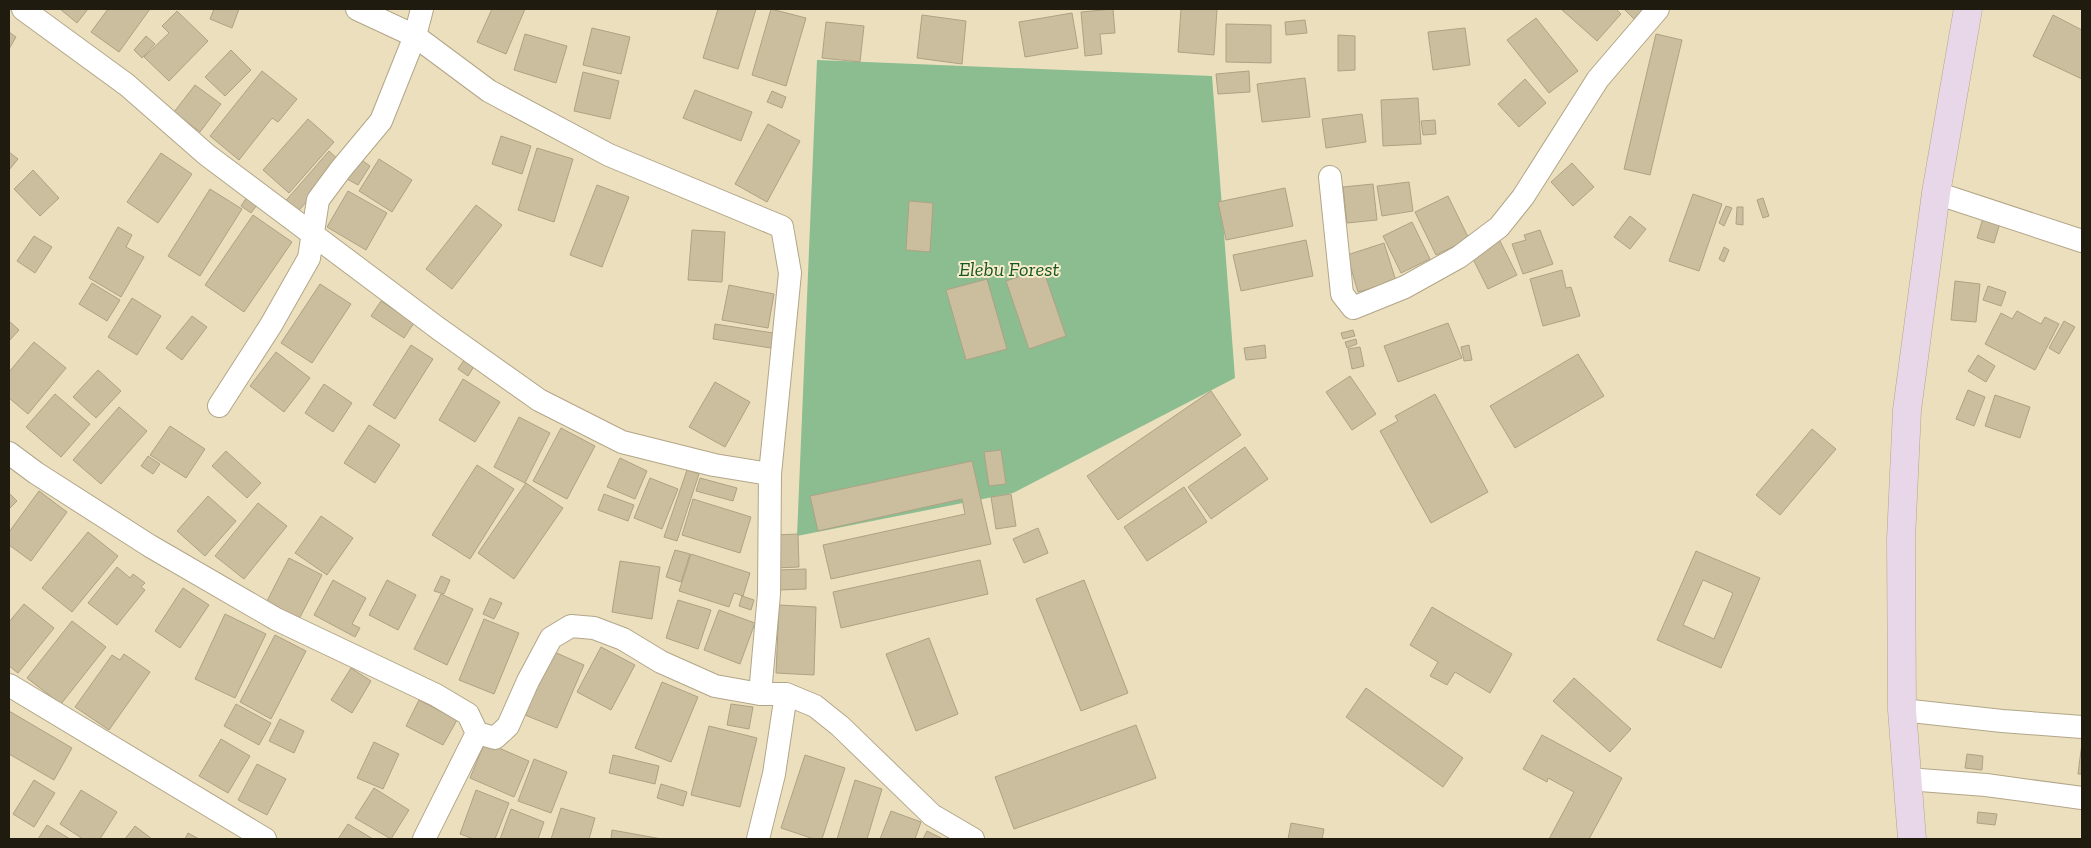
<svg xmlns="http://www.w3.org/2000/svg" width="2091" height="848" viewBox="0 0 2091 848" font-family="'Zilla Slab',serif">
	<style>
		.green { fill: #8cbd91 }
		.building { fill: #cabe9f; stroke: #ada283; fill-rule: evenodd }
		.lines { fill: none; stroke-linecap: round; stroke-linejoin: round }
		.minor-casing { stroke: #b2a688; stroke-width: 24 }
		.secondary-casing { stroke: #b2a688; stroke-width: 29 }
		.minor { stroke: #fff; stroke-width: 22 }
		.secondary { stroke: #e8d6e9; stroke-width: 28 }
		.labels { text-anchor: middle; dominant-baseline: central; stroke-width: 4; stroke-linejoin: round; paint-order: stroke }
		.park-label { font-size: 20px; font-style: italic; fill: #155724; stroke: #f8eccb }
	</style>
	<rect width="100%" height="100%" fill="#ebdfbe"/>
	<path class="green" d="M817,60L1212,76L1235,378L1013,493L797,536Z"/>
	<path class="building" d="M60,9H88L77,23Z
		M108,9H150L119,52L91,32Z
		M214,9H239L232,28L210,19Z
		M492,9H525L506,54L477,42Z
		M718,9H756L738,69L703,58Z
		M771,9L806,18L786,86L752,75Z
		M1113,9L1115,33L1100,34L1102,54L1085,56L1081,12Z
		M1181,9H1217L1214,55L1178,52Z
		M1561,9H1616L1621,14L1597,41Z
		M1624,9H1643L1634,19Z
		M177,11L208,41L169,81L144,57L169,33L162,26Z
		M1072,13L1078,48L1025,57L1019,22Z
		M922,15L966,21L962,64L917,58Z
		M2053,15L2082,30V79L2033,56Z
		M1536,18L1578,71L1549,93L1507,40Z
		M1305,20L1307,33L1286,35L1285,22Z
		M826,22L864,26L860,62L822,58Z
		M1226,24L1271,25V63L1226,62Z
		M592,28L630,37L621,74L583,65Z
		M1465,28L1470,65L1433,70L1428,32Z
		M9,32L16,37L9,49Z
		M525,34L567,46L556,83L514,70Z
		M1656,34L1682,40L1650,175L1624,169Z
		M1338,35L1355,36V70L1338,71Z
		M146,36L155,44L142,58L134,50Z
		M231,50L251,70L225,96L205,77Z
		M262,71L297,99L278,122L272,118L239,160L210,136Z
		M1249,71L1250,92L1218,94L1216,74Z
		M583,72L619,81L610,119L574,111Z
		M1305,78L1310,117L1262,122L1257,84Z
		M1525,79L1546,103L1519,127L1498,104Z
		M195,85L221,104L200,132L174,112Z
		M695,90L752,112L741,141L683,118Z
		M772,91L786,97L782,108L767,102Z
		M1418,98L1421,144L1383,146L1381,100Z
		M1362,114L1366,142L1326,148L1322,119Z
		M308,119L334,142L289,193L263,170Z
		M1435,120L1436,134L1423,135L1421,121Z
		M768,124L800,141L767,202L735,184Z
		M501,136L531,146L522,174L492,164Z
		M537,148L573,159L554,222L518,210Z
		M329,151L341,162L294,216L282,205Z
		M9,152L18,159L9,170Z
		M161,153L192,174L158,223L127,202Z
		M360,159L370,166L358,185L347,179Z
		M379,159L412,180L392,212L359,191Z
		M1572,163L1594,187L1573,206L1551,182Z
		M33,170L59,198L40,216L14,189Z
		M1409,182L1413,211L1382,216L1377,186Z
		M1373,184L1377,220L1347,223L1343,187Z
		M597,185L629,197L602,267L570,255Z
		M1285,188L1293,226L1226,240L1218,202Z
		M210,189L242,209L200,276L168,256Z
		M348,191L387,213L366,250L327,227Z
		M249,194L260,201L251,213L241,206Z
		M1693,194L1722,204L1699,271L1669,261Z
		M1448,196L1469,239L1436,255L1415,212Z
		M1763,198L1769,216L1763,218L1757,200Z
		M909,201L933,203L930,252L906,250Z
		M476,205L502,225L452,289L426,269Z
		M1726,206L1732,208L1724,226L1719,223Z
		M1737,207H1743V225L1736,224Z
		M253,215L292,242L244,312L205,285Z
		M1984,215L2001,220L1994,243L1977,238Z
		M1630,216L1646,229L1630,249L1614,237Z
		M1412,222L1430,259L1401,273L1383,236Z
		M118,227L132,235L126,247L144,257L121,297L89,278Z
		M692,230L725,232L722,282L688,280Z
		M1540,230L1553,264L1523,274L1512,244L1526,240L1524,235Z
		M34,236L52,247L35,273L17,261Z
		M1306,240L1313,276L1241,291L1233,255Z
		M1500,241L1517,275L1488,289L1471,255Z
		M1384,243L1396,281L1358,292L1347,255Z
		M1724,247L1729,250L1724,262L1719,259Z
		M1043,269L1066,336L1029,349L1006,281Z
		M1562,270L1566,288L1571,287L1580,316L1543,326L1530,279Z
		M987,279L1007,349L966,360L946,290Z
		M1955,281L1980,284L1976,322L1951,320Z
		M92,283L120,300L107,321L79,304Z
		M320,284L351,304L312,363L281,343Z
		M729,285L774,294L768,328L722,320Z
		M1988,286L2006,292L2001,306L1983,300Z
		M132,298L161,316L137,355L108,337Z
		M381,301L414,323L404,338L371,316Z
		M2017,311L2041,324L2045,317L2059,324L2035,370L1985,344L2001,313L2012,319Z
		M192,316L207,327L182,360L166,348Z
		M9,321L19,330L9,341Z
		M2064,321L2075,327L2059,354L2049,348Z
		M1448,323L1462,358L1398,382L1384,346Z
		M715,324L773,333L771,348L713,339Z
		M1353,330L1355,336L1343,339L1341,333Z
		M1356,339L1357,344L1347,348L1345,342Z
		M34,342L66,368L28,414L9,398V372Z
		M411,345L433,359L395,419L373,405Z
		M1265,345L1266,358L1246,360L1244,348Z
		M1469,345L1472,360L1464,361L1461,347Z
		M1360,347L1364,366L1352,369L1348,349Z
		M276,352L310,378L284,412L250,386Z
		M1578,354L1604,396L1515,448L1490,406Z
		M1978,355L1995,366L1986,382L1968,371Z
		M466,357L476,363L468,376L458,369Z
		M98,370L121,391L96,418L73,397Z
		M1350,376L1376,414L1352,430L1326,392Z
		M463,379L500,402L475,442L439,420Z
		M715,382L750,402L725,447L689,427Z
		M324,384L352,403L333,432L305,413Z
		M1968,390L1985,397L1974,426L1956,419Z
		M1211,391L1241,435L1118,520L1087,476Z
		M55,394L90,424L61,457L26,427Z
		M1435,394L1488,492L1431,523L1380,431L1398,421L1395,416Z
		M1995,395L2030,407L2020,438L1985,426Z
		M119,407L147,431L101,484L73,460Z
		M519,417L550,433L525,483L494,467Z
		M369,425L400,445L375,483L344,463Z
		M170,426L205,449L186,478L150,455Z
		M561,428L595,446L567,499L533,481Z
		M1812,429L1836,449L1780,515L1756,495Z
		M1245,447L1268,479L1211,519L1188,487Z
		M1001,450L1006,484L989,486L984,452Z
		M226,451L261,483L247,498L212,466Z
		M148,456L160,464L153,474L141,466Z
		M620,458L647,471L635,499L607,487Z
		M972,461L991,544L831,579L823,545L965,514L962,499L818,531L810,496Z
		M477,465L514,489L470,559L432,535Z
		M687,470L699,474L677,541L664,537Z
		M650,478L678,489L662,529L634,518Z
		M700,478L737,488L733,501L696,491Z
		M526,483L563,508L514,579L478,553Z
		M1184,487L1207,522L1147,561L1124,527Z
		M39,491L67,512L31,561L9,545V532Z
		M9,493L17,501L9,509Z
		M604,494L634,505L628,521L598,510Z
		M1011,494L1016,526L996,529L991,497Z
		M208,496L236,521L205,556L177,531Z
		M693,499L751,517L740,553L682,535Z
		M258,503L287,526L244,579L215,556Z
		M321,516L353,538L327,575L295,553Z
		M1038,528L1048,553L1024,563L1013,539Z
		M88,532L118,556L72,612L42,588Z
		M798,534L799,567L774,568L773,535Z
		M675,550L690,554L681,582L666,577Z
		M1696,551L1760,578L1721,668L1657,640ZM1703,580L1733,593L1714,639L1683,625Z
		M691,554L750,573L743,596L734,593L729,607L679,591Z
		M289,558L322,575L299,619L266,603Z
		M980,560L988,594L841,628L833,592Z
		M620,561L660,567L652,619L612,612Z
		M117,567L130,578L133,574L145,583L141,587L145,590L117,625L88,603Z
		M806,569V589L778,590L777,570Z
		M441,576L450,580L444,594L434,591Z
		M333,580L366,598L352,624L360,628L355,637L314,615Z
		M387,580L416,595L398,630L369,615Z
		M1084,580L1128,693L1081,711L1036,599Z
		M183,588L209,605L180,648L155,631Z
		M441,594L473,609L447,665L414,649Z
		M742,596L754,600L751,610L739,606Z
		M490,598L502,603L494,619L483,614Z
		M678,600L711,610L698,649L666,638Z
		M24,604L54,628L18,673L9,666V622Z
		M779,605L816,607L814,675L776,673Z
		M1432,607L1512,654L1490,693L1455,672L1447,685L1430,676L1438,662L1410,645Z
		M719,610L755,623L740,664L704,650Z
		M225,614L266,634L235,698L195,679Z
		M484,619L519,633L494,694L459,680Z
		M72,621L106,647L61,704L27,678Z
		M275,635L306,651L271,719L240,702Z
		M929,638L958,714L916,731L886,654Z
		M601,647L635,665L611,710L577,692Z
		M552,651L584,665L557,728L525,715Z
		M124,654L150,672L109,730L75,707L112,655L120,660Z
		M351,668L371,681L352,713L331,700Z
		M1574,678L1631,729L1610,752L1553,701Z
		M662,682L698,697L671,762L635,748Z
		M1366,688L1463,758L1443,787L1346,717Z
		M419,700L457,720L443,745L406,726Z
		M236,704L271,723L259,745L224,726Z
		M731,704L753,707L749,729L727,725Z
		M9,711L72,748L54,780L9,754Z
		M280,719L304,731L294,753L269,741Z
		M1136,725L1156,778L1014,829L995,777Z
		M709,726L757,738L740,807L691,795Z
		M1542,735L1622,778L1589,839H1549L1574,792L1548,778L1547,782L1523,769Z
		M221,739L250,756L228,793L199,776Z
		M374,742L399,754L383,789L357,778Z
		M485,742L529,761L514,797L470,778Z
		M2082,743V774H2078Z
		M1967,754L1983,756L1982,770L1965,768Z
		M613,755L659,766L655,784L609,773Z
		M805,755L845,768L822,839H814L781,828Z
		M534,759L567,772L551,813L518,801Z
		M257,764L286,779L267,815L238,800Z
		M34,780L55,793L34,827L13,814Z
		M855,780L882,789L867,839H837Z
		M661,784L687,792L683,806L657,798Z
		M374,788L409,810L391,839L355,818Z
		M81,790L117,812L100,839H83L60,824Z
		M476,790L509,803L495,839H474L460,834Z
		M561,808L595,818L589,839H551Z
		M511,809L544,822L538,839H500Z
		M891,811L921,822L915,839H880Z
		M1978,812L1997,814L1995,825L1977,823Z
		M1291,823L1324,829L1322,839H1288Z
		M348,824L373,839H338Z
		M47,825L70,839H38Z
		M135,826L152,839H125Z
		M612,830L662,839H611Z
		M927,831L943,839H923Z
		M188,833L199,839H185Z"/>
	<g class="lines">
		<defs>
			<path id="minor" d="M23,9L127,85L207,155L439,329L539,400L622,442L714,465L770,474
				M357,9L415,36L489,91L609,155L782,227L790,273L770,474L769,594L760,694
				M1330,177L1342,294L1353,308L1405,287L1459,257L1499,227L1523,197L1598,79L1658,9
				M1936,193L2082,241
				M219,406L271,325L309,258L318,200L341,169L381,121L415,36L422,9
				M9,453L36,473L150,546L276,619L436,695L468,714L477,733L424,839
				M9,685L265,839
				M1902,710L2002,721L2082,727
				M477,733L495,738L508,726L528,681L551,638L571,626L594,628L623,639L661,662L715,686L760,694H786L815,706L840,726L932,815L973,839
				M1907,779L1986,785L2082,798
				M758,839L774,774L786,694"/>
			<path id="secondary" d="M1912,839L1902,710L1901,539L1907,410L1936,193L1968,9"/>
		</defs>
		<use href="#minor" class="minor-casing"/>
		<use href="#secondary" class="secondary-casing"/>
		<use href="#minor" class="minor"/>
		<use href="#secondary" class="secondary"/>
	</g>
	<g class="labels">
		<g class="park-label">
			<text x="1009" y="269">Elebu Forest</text>
		</g>
	</g>
	<rect width="2091" height="848" fill="none" stroke="#1f1b0f" stroke-width="20"/>
</svg>
